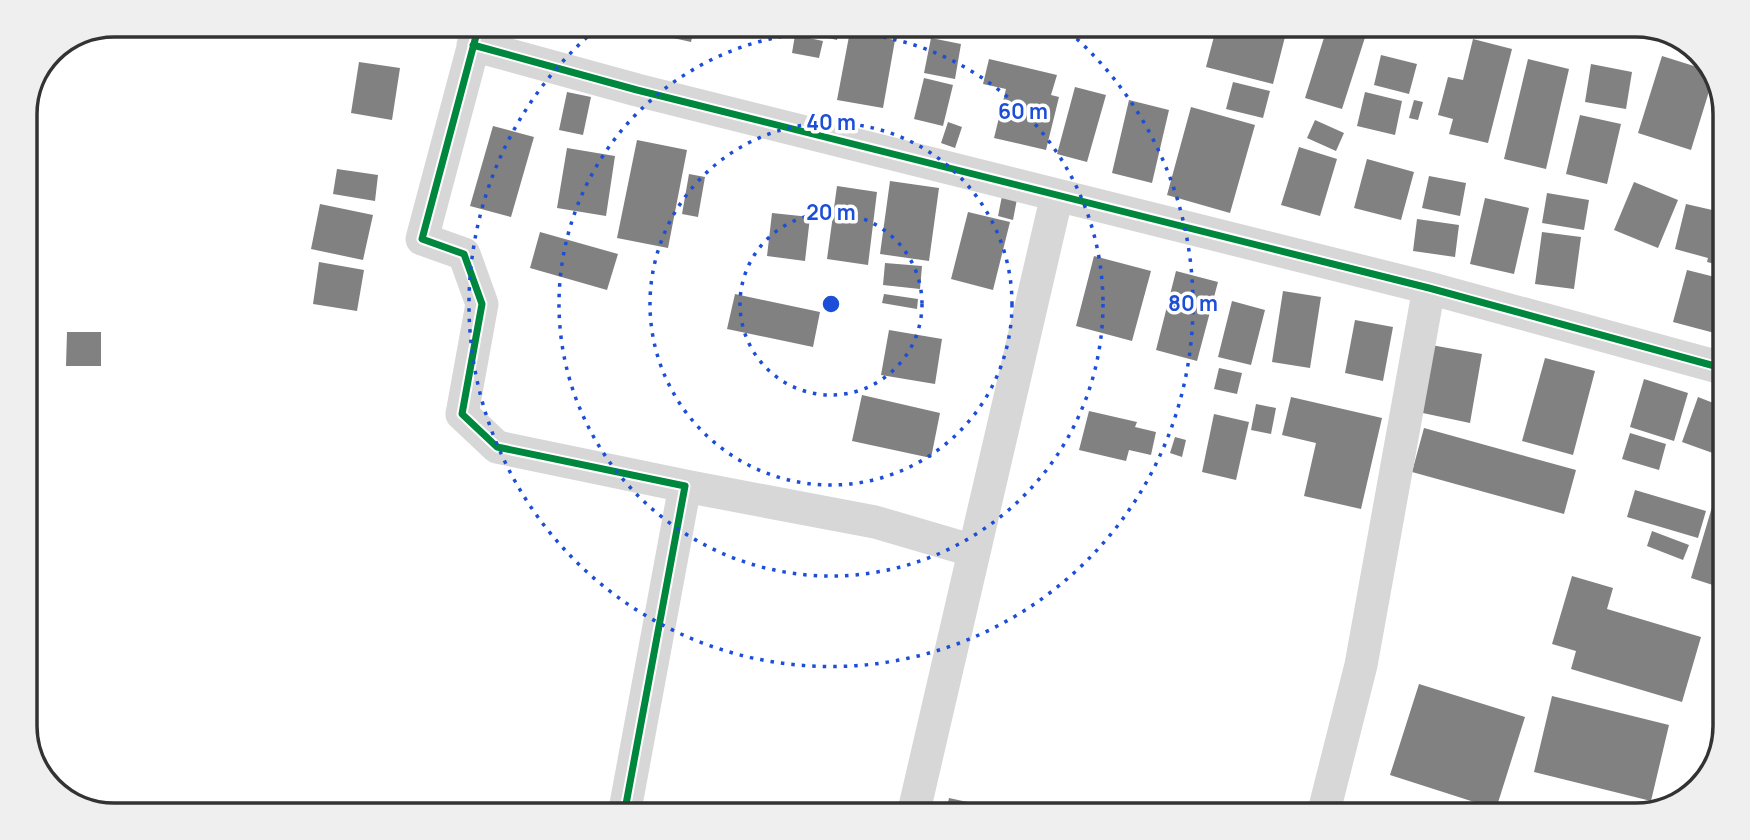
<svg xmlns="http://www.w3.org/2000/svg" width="1750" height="840" viewBox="0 0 1750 840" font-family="Manrope,sans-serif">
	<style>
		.building { fill: #818181 }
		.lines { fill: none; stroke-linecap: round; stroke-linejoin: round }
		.minor { stroke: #d7d7d7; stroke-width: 33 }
		.cycleway-casing { stroke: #fff; stroke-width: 11 }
		.cycleway { stroke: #00873e; stroke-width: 7 }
		.ring { fill: none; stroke: #1d4ed8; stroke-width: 3.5; stroke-dasharray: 3.5 7 }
		.rim { fill: none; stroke: #333; stroke-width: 3.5 }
		.centre { fill: #1d4ed8; stroke: #fff; stroke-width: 3.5 }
		.ring-label { font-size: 21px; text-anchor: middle; font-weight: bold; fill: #1d4ed8; stroke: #fff; stroke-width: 7; stroke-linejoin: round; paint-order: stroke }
	</style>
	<rect width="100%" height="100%" fill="#fff"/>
	<path class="building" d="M653,25H695L691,42L651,33Z
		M795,25H840L837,40L793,30Z
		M1217,25H1288L1273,84L1206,67Z
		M1328,25H1369L1342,109L1305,98Z
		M1019,26V25H1058L1056,34Z
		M850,31L895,40L883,108L837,100Z
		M795,35L823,41L819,58L792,53Z
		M931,38L961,44L955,79L924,73Z
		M1473,39L1512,49L1488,143L1449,134L1453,119L1438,115L1448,77L1463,80Z
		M1381,55L1417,64L1409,94L1374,85Z
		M1662,56L1713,72L1714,75L1691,150L1638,133Z
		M989,59L1057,75L1051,95L1059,97L1046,150L994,138L1006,89L983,84Z
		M1528,59L1569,69L1546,169L1504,159Z
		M359,62L400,68L392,120L351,113Z
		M1591,64L1632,72L1626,109L1585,102Z
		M924,78L953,85L943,126L914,119Z
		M1233,82L1270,91L1263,118L1226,109Z
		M1075,87L1106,95L1087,162L1057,154Z
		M567,92L591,97L583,135L559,130Z
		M1365,92L1402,101L1395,135L1357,126Z
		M1129,100L1169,110L1152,183L1112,173Z
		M1414,100L1423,102L1418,120L1409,118Z
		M1191,107L1255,125L1230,213L1167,195Z
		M1580,115L1621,124L1607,184L1566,174Z
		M1315,120L1344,133L1336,151L1307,138Z
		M948,122L962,127L955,148L941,143Z
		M493,126L534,137L511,217L470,206Z
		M637,140L687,150L668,248L617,238Z
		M1299,147L1337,159L1320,216L1281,205Z
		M567,148L615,156L606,216L557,208Z
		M1367,159L1414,172L1401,220L1354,208Z
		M337,169L378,175L375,201L333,194Z
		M689,174L705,177L698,217L682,214Z
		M1429,176L1466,183L1460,216L1422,208Z
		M890,181L939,188L929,261L880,254Z
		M1634,182L1678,200L1658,248L1614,230Z
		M837,186L877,192L868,265L827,259Z
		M1547,193L1589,200L1584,230L1542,223Z
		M1002,196L1017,199L1013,220L998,216Z
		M1485,198L1529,208L1514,274L1470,264Z
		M320,204L373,215L363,260L311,249Z
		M1686,204L1721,212L1724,204L1723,266L1707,262L1708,258L1675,249Z
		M968,212L1010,222L993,290L951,279Z
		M772,213L810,217L805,261L767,256Z
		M1417,219L1459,225L1455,257L1413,251Z
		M540,232L618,254L607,290L530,268Z
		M1542,232L1581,237L1574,289L1535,284Z
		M1094,256L1151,271L1132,341L1076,326Z
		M319,262L364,270L357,311L313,304Z
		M885,263L922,266L920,289L883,285Z
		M1687,270L1723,279L1722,335L1673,322Z
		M1176,271L1218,282L1197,361L1156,350Z
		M1283,291L1321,297L1310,368L1272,362Z
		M735,294L820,312L813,347L727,329Z
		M884,294L918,299L917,309L882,303Z
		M1232,301L1265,310L1251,365L1218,357Z
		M1355,320L1393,327L1383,381L1345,373Z
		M889,330L942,339L935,384L881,375Z
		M67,332H101V366H66Z
		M1431,345L1482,354L1470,423L1418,412Z
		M1545,358L1595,371L1573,455L1522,441Z
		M1219,368L1242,373L1237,394L1214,389Z
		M1644,379L1688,393L1674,441L1630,427Z
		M862,395L940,413L931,458L852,441Z
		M1291,397L1382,418L1361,509L1304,496L1316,443L1282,435Z
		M1698,397L1721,406V456L1682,442Z
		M1256,404L1276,408L1271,434L1251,430Z
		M1089,411L1137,422L1135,427L1156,432L1151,455L1129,450L1126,461L1079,450Z
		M1214,414L1249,422L1236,480L1202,472Z
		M1424,428L1576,470L1564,514L1412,472Z
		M1630,433L1666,444L1659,470L1622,459Z
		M1175,437L1186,440L1182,457L1170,453Z
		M1635,490L1706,511L1698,538L1627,517Z
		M1715,497L1720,499L1719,587L1691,578Z
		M1652,531L1689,545L1683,560L1647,546Z
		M1572,576L1613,588L1607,609L1701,637L1682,702L1571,669L1576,651L1552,644Z
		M1419,684L1525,717L1496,809L1390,775Z
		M1552,696L1669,725L1651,801L1534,772Z
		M949,798L995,808L993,815H945Z"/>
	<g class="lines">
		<path class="minor" d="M479,25L422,239L464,254L482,304L462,414L497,447L685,486L624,815
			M473,45L637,90L1429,288L1722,368
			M685,486L875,522L974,551
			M913,815L1057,195
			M1323,815L1361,665L1429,288"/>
		<defs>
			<path id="cycleway" d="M479,25L422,239L464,254L482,304L462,414L497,447L685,486L624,815
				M473,45L637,90L1429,288L1722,368"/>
		</defs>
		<use href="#cycleway" class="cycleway-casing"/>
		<use href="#cycleway" class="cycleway"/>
	</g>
	<g class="ring">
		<circle cx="831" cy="304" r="91"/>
		<circle cx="831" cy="304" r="181"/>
		<circle cx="831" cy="304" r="272"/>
		<path d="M1061 25A362 362 0 1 1 601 25"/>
	</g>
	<path d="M0 0H1750V840H0ZM114 37H1636A77 77 0 0 1 1713 114V726A77 77 0 0 1 1636 803H114A77 77 0 0 1 37 726V114A77 77 0 0 1 114 37Z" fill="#efefef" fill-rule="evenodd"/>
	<path class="rim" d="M114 37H1636A77 77 0 0 1 1713 114V726A77 77 0 0 1 1636 803H114A77 77 0 0 1 37 726V114A77 77 0 0 1 114 37Z"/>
	<circle cx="831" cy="304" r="10" class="centre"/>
	<g class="ring-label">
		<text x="1023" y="119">60 m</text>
		<text x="831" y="130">40 m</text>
		<text x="831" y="220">20 m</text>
		<text x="1193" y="311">80 m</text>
	</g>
</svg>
